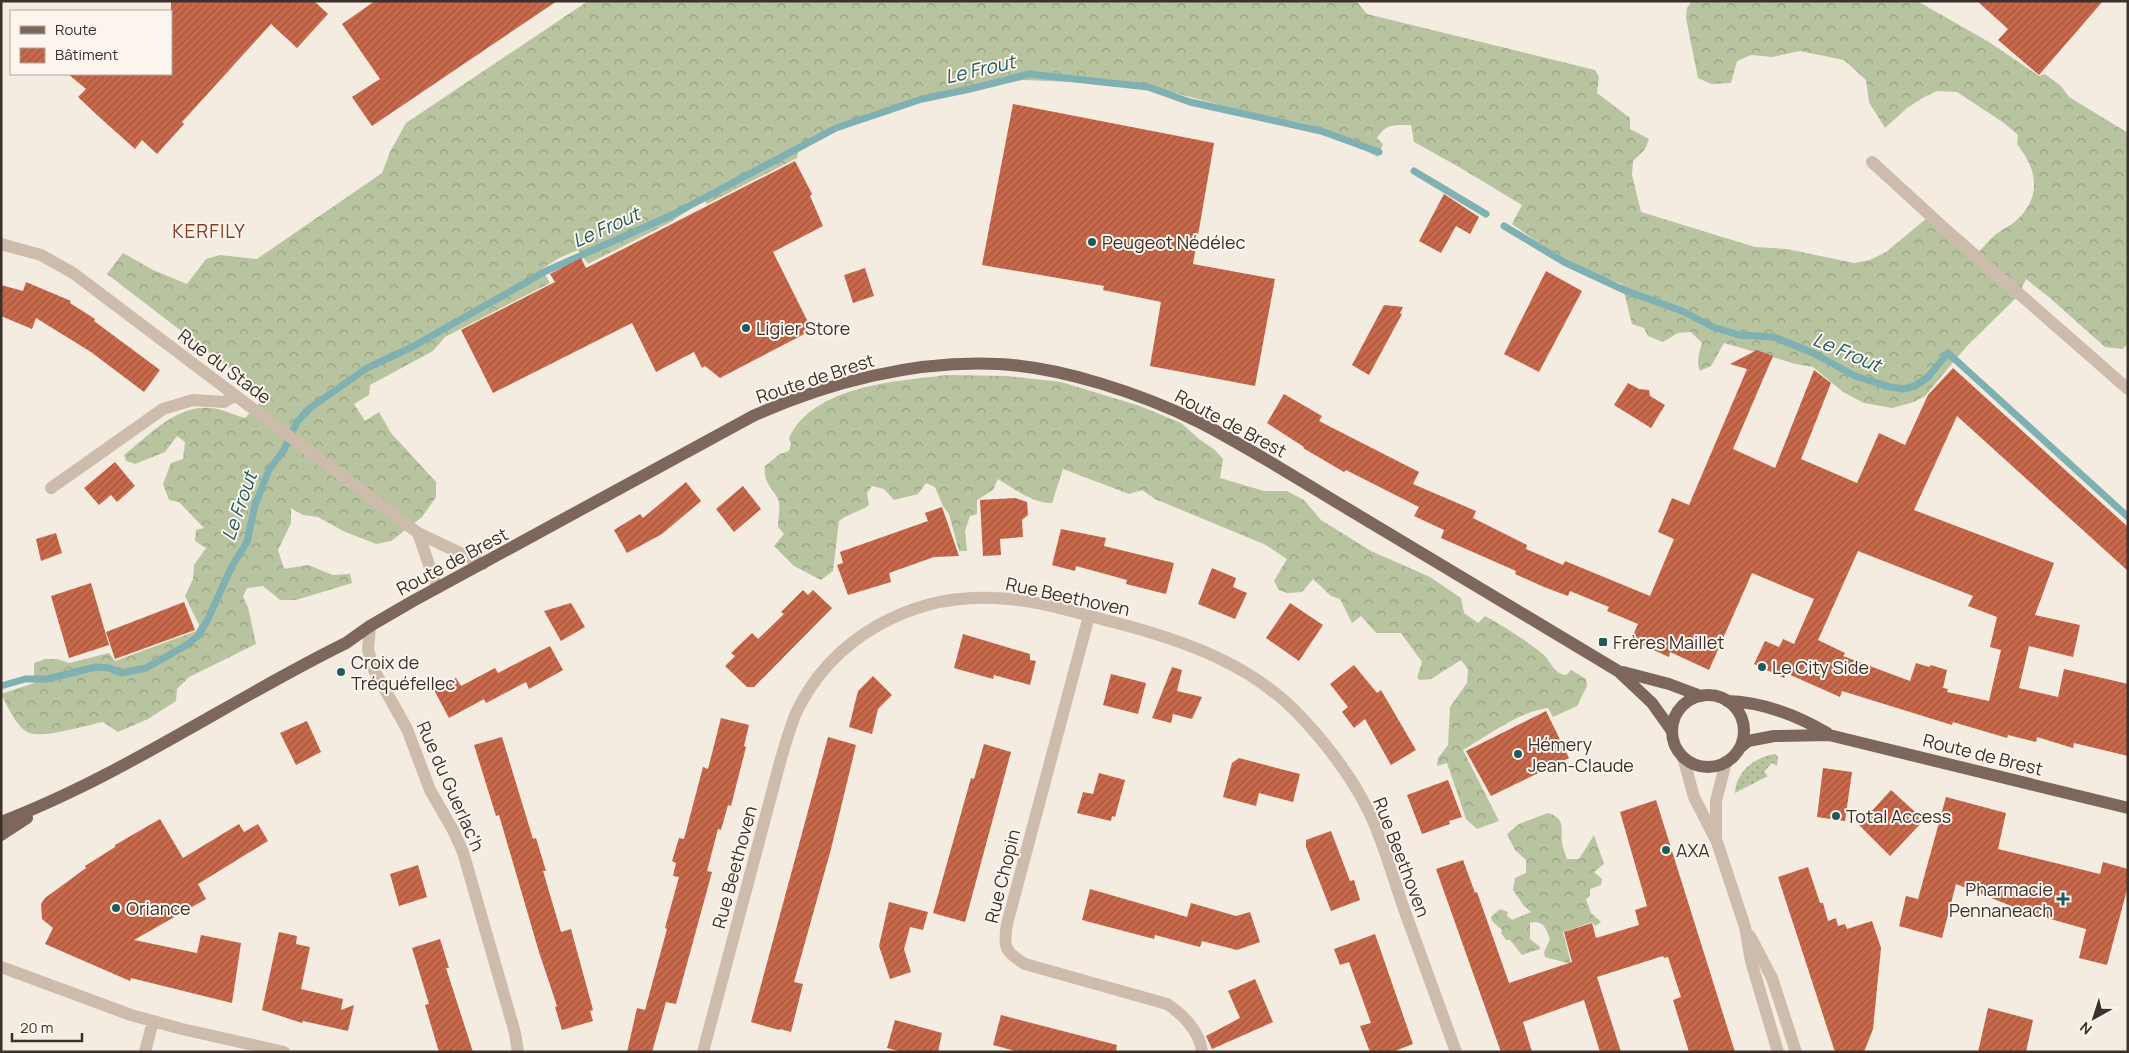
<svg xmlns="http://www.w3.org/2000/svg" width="2129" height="1053" viewBox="0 0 2129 1053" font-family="Manrope,sans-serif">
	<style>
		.grass { fill: url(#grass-dots) }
		.forest { fill: url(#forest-crowns) }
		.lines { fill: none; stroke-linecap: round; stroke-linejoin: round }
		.stream { stroke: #7fb0b2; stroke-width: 7 }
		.building { fill: url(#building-hatch); fill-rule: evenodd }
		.minor { stroke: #cdbbac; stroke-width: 12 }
		.major { stroke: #7d675c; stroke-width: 12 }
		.poi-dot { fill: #1f5a5e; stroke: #fbf5ee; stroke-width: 2 }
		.labels { text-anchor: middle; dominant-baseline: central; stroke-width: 4; stroke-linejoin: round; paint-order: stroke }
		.poi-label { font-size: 18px; fill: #3b302b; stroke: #fbf5ee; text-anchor: start }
		.street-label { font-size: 18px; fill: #3b302b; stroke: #fbf5ee }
		.water-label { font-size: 19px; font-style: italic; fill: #1f5a5e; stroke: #fbf5ee }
		.neighbourhood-label { font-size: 19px; letter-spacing: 1px; fill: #8c3b22; stroke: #fbf5ee }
	</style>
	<defs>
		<pattern id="grass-dots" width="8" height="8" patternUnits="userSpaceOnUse" patternTransform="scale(1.25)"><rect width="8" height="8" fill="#b8c4a0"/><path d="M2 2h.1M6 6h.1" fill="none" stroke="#97a083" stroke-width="1.8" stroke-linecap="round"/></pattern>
		<pattern id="forest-crowns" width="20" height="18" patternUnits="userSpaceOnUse" patternTransform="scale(1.25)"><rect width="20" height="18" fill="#b8c4a0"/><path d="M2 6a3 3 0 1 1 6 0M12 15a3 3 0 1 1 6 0" fill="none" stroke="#97a083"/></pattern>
		<pattern id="building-hatch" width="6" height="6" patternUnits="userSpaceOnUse" patternTransform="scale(1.25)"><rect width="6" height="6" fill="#c8694b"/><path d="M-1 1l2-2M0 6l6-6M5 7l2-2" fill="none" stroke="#a4573f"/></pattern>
	</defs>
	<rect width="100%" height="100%" fill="#f4ebe1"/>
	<path class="grass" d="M1776,754L1778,757L1777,766L1772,763L1764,772L1768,776L1735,793C1736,771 1755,757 1776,754Z"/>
	<path class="forest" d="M588,1H1356L1367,14L1595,70L1599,77L1597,93L1630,118V129L1649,139L1645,149L1633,161L1632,175L1641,212L1755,247L1787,249L1854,263L1870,260L1886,252L1927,218L1973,258C1980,251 1987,242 1995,235C2002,229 2013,225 2020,217C2042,193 2036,168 2017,144L2018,135L2004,123L1957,92L1937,91L1926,96L1907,108L1885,128L1869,102L1866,80L1844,60L1800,51L1772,57L1751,55L1737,61L1731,83L1711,84L1698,78L1686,18L1687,8L1692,1H1917L1989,42L2039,76L2045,74L2061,86L2069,97L2128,133V344L2122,349L2105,347L2050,298L2026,279L2018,296L1966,347L1925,396L1914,402L1892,408L1864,403L1843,392L1813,367L1796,364L1724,343L1711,366L1700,371C1696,362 1699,353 1702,343L1691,332L1678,333L1663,342L1648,336L1644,328L1632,324L1622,284C1582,271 1546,249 1512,224L1522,205L1459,167L1414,142L1411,125C1395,125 1386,123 1377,138L1383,144L1378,157L1322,129L1303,123L1257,115L1172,92L1119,84L1023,80L915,104L879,115L844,127L798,152L797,158L707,204L704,200L669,223L588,264L578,250L559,258L542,269L550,283L445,337L433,351L370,385L369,395L354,404L365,421L379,412L391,433L436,482V497L422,517L391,541L376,544L343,531L318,517L303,515L291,508V523L278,550L284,569L308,565L333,575L350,574L352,583L296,600H280L263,586L247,588L243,597L248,607L256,644L189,677L177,689L176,701L148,719L118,732L103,722C86,725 40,740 27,732C16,726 7,705 1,694L34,683V663L45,659H57L69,663L109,653L115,661L196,631L199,625L185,596L193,579L194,565L206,548L195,541L196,530L204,528L179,502L169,500L163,484L171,463L183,459L185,442L177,436L165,452L135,464L126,461L124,455C148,436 177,404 211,408C222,409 234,415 245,418L266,396L107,274L123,253L153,270L187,284L206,259L220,255L257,259L382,173L390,152L406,123Z
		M948,375L1007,376L1061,382L1140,406L1181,423L1199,439L1215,450L1223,459L1220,478L1264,491H1287L1304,500L1321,520L1371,551L1430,577L1461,598L1464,613L1478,623L1485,616C1506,628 1526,640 1544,655C1552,663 1553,673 1566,675L1571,670L1586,679L1587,686L1577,706L1553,717L1548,708C1518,712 1489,735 1463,750L1499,821L1477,829L1466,819L1447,763L1437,766L1438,758L1448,745L1450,707L1467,683L1468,669L1461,660L1431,679L1420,680L1417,678L1422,662L1401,633H1376L1361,616L1352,623L1340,599L1331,596L1313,579L1302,592L1287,593L1279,590L1274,581L1287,559L1266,545L1155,499L1142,490L1129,494L1063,469L1052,503C1032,503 1015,489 998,479L993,490L977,500V514L970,516L965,531L967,551H959L949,514L943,506L935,487L926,483L918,494L894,500L884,489L872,486L867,493L869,505C860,512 849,513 839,521L833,571L821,580L794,566L774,546L784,534L778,527C778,519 781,505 778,499C771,486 763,482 765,466L780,454L789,451L791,444L789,438C814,385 898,381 948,375Z
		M1548,813C1567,819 1560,829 1562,843C1563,848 1565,854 1567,859H1579L1594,835L1604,864L1594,872L1602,879L1601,885L1590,889V896L1586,899L1591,913L1601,922L1595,926L1592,922L1563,932L1571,964L1545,957L1544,952L1550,939C1546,929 1543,919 1530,923V939L1540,947V949L1522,955L1510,940H1506L1501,933L1502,930L1492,921L1491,917L1500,909L1508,912L1507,916L1512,920L1531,912L1524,906L1513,890L1515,878L1526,873V860L1515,850L1507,834L1519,824Z"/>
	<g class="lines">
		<path class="stream" d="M1414,171L1486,214
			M1504,226L1564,262L1624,290L1682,311L1713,327L1739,335L1774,337L1813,353L1855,376L1890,387L1903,389L1915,386L1928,377L1948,353L2128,517
			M1,686L25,679H47L96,667L109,668L121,673L146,668L185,646L198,636L208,619L232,566L247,542L255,505L269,470L284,450L297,422L310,408L367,368L412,347L546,271L672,215L836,128L922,99L970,89L1029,74L1148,87L1190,102L1321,131L1379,152"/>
	</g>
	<path class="building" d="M171,1H314L328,14L297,48L271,24L182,122L184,124L157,154L142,140L135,149L97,115L78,97L86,89L68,74H171Z
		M375,1H557L372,126L352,97L380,79L342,24Z
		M1977,1H2103L2039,75L1998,40L2008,29Z
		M1013,104L1214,143L1193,264L1275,279L1255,386L1150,366L1161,302L1103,290L1104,286L982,265Z
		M795,161L812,194L810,196L823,226L773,252L812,330L720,378L705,366L702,368L694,352L656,372L632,323L493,393L461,330L555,282L550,274L581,258L586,268Z
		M1444,194L1479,217L1470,234L1456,226L1441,253L1419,241Z
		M865,268L874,296L853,303L844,275Z
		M1546,271L1582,291L1539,372L1504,354Z
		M26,282L71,301L70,303L95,319L94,321L160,370L144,392L91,352L36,318L32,329L1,316V285L23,291Z
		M1384,305L1403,307L1400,313L1402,314L1369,375L1352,365Z
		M1757,350L1773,356L1733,449L1775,468L1814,370L1831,383L1801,459L1857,483L1879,433L1905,445L1928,395L1953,368L2128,527V571L1957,416L1914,510L2054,563L2035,615L2080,625L2073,657L2029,646L2019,688L2058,697L2064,669L2128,684V756L2074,743L2073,748L2037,737L2036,742L2008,735L2007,738L1953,722L1952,725L1842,691L1840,697L1786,673L1784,678L1754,664L1765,641L1779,647L1783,639L1794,644L1814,599L1752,573L1709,670L1670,652L1669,657L1631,640L1638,624L1607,611L1609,607L1570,591L1568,596L1544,587L1515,574L1516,571L1441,538L1444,530L1414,516L1419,507L1346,470L1344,472L1303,448L1304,447L1267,423L1284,394L1322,416L1319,421L1419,472L1413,484L1476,511L1473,518L1527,545L1526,549L1563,565L1565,561L1650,596L1674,539L1658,532L1672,498L1689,505L1747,369L1730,364ZM1858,551L1973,596L1968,606L1997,617L1990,647L2001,650L1989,701L1947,692L1948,689L1943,688L1947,670L1931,665L1929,667L1916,663L1910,681L1843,656L1845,653L1818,640Z
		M1628,383L1639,389L1649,390L1650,396L1665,405L1651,428L1614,405Z
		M115,462L135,486L117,502L111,495L99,505L84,488Z
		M686,482L701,501L662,534L627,553L614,530L640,514L643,518Z
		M743,486L761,509L734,532L716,509Z
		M1015,498L1027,502L1028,515L1022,520L1023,537L1000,539L1001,555L983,556L980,500Z
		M942,507L959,556L934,557L889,573L891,582L848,595L837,565L843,563L840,552L928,521L925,513Z
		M1061,529L1106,538L1104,546L1174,563L1166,594L1126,584L1127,580L1076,566L1075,571L1052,565Z
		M56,533L62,553L41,561L36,539Z
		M1212,568L1236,578L1233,587L1247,593L1235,619L1198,604Z
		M91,583L109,645L69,658L51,596Z
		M803,590L808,595L813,590L832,608L754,687H747L725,666L735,656L731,653L752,633L758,639L784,614L781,612Z
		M184,602L195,630L115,659L106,632Z
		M571,603L585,627L561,641L544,611Z
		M1290,603L1323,625L1299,661L1266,638Z
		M963,634L1030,654V660L1036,661L1030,685L994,675L993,679L954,668Z
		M550,646L563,670L529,689L526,682L486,703L484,699L449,718L434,690L456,678L461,686L495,668L498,673Z
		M1354,665L1377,693L1381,690L1416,750L1391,765L1365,719L1354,728L1342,712L1348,707L1330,684Z
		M1172,667L1182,670L1177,691L1202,697L1192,719L1173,714L1171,723L1152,718Z
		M1111,674L1146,683L1138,714L1103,705Z
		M873,676L892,695L878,709L872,734L849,727L858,691Z
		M1546,711L1569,758L1491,796L1466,751Z
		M721,718L749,725L744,746L746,747L731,806L728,805L721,830L718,829L707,871L712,872L676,1004L666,1002L652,1052H627L637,1008L645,1010L667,929L665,928L679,877L673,876L676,863L672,861L679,838L684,839L703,767L708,769Z
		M307,721L321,752L296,765L280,733Z
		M502,737L533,839L536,838L546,871H543L561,932L571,929L593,1010L590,1011L593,1021L562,1030L555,1007L557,1006L539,952L499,815L496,816L474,745Z
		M828,737L856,745L831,849L794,982L803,984L791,1032L780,1029L779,1030L751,1022Z
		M984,744L1011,752L965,922L933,913L971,778L974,779Z
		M1239,758L1300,774L1293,802L1259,793L1256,806L1223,797L1232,763Z
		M1823,768L1852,772L1845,821L1817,817Z
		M1099,773L1125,780L1115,817L1112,816L1111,821L1077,813L1083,792L1093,794Z
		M1448,780L1462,817L1449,821L1450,824L1422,834L1407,795Z
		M1891,790L1924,820L1890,856L1859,825Z
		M1946,797L2006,813L1998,849L2100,874L2103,862L2128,869V886L2107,965L2079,958L2086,929L2029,913L1956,884L1942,938L1899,926L1906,896L1918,899Z
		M1656,800L1735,1052H1689L1673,1000L1681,997L1668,957L1664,958L1663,956L1597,977L1621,1052H1600L1584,1000L1523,1022L1532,1052H1501L1436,869L1463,860L1475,893L1477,892L1509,983L1572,962L1564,932L1592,923L1596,938L1639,925L1635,910L1647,906L1620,812Z
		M160,819L183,858L239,824L244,832L258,824L268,841L198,884L206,899L134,940L197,953L201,935L241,943L232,1003L131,978L130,981L45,944L53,928L42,919L41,904L45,898L86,868L85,866L115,847V845Z
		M1331,831L1350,881L1354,880L1360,900L1331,911L1306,847V840Z
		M418,865L427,897L399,906L390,874Z
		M1808,867L1820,903H1823L1828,921L1836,918L1838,926L1845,924L1847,929L1872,921L1881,948L1873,1029L1864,1052H1835L1778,877Z
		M1090,889L1187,917L1191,903L1236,916L1250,912L1260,942L1237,950L1202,941L1200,947L1155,935L1154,939L1082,920Z
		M889,902L928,912L923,930L910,927L904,949L911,972L890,979L879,946Z
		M279,932L297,936L296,944L310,947L301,989L343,999L341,1010L354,1005L348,1031L303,1021L302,1023L262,1010Z
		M1375,934L1413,1044L1392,1052H1370L1360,1026L1371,1023L1349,962L1340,965L1334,949Z
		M440,939L449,968H446L473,1052H439L425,1005L429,1004L412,948Z
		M1255,979L1273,1022L1212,1049L1206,1036L1240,1018L1228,991Z
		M1988,1008L2033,1020L2026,1052H1978Z
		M1001,1015L1117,1045L1116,1052H1019L993,1045Z
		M895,1020L942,1033L938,1052H902L887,1048Z"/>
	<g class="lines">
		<path class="minor" d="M1872,162L1944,228L2128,389
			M1,244L41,255L73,273L418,533L483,564
			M51,488L163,409L193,400L224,402L235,396
			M418,533L437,588
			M1089,616L1007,924C1003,947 1005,952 1025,964L1167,1004C1183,1014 1200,1032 1202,1052
			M370,626L368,650L374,670L407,729L430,790L453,830L463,852L515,1033L518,1052
			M1683,757L1694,797L1717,842L1745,927L1751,961L1778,1052
			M1716,839V801L1726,762
			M1750,936L1772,978L1796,1052
			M1,967L131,1015L182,1029L284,1052
			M145,1052L153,1021
			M703,1052L779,766C784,748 789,730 796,713C832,637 912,594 994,598C1034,599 1074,612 1113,622C1183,640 1253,664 1303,719C1329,747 1353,779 1370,814C1384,844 1393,878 1404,909C1421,957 1439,1004 1456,1052"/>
		<path class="major" d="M1623,672L1669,684L1701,696
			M1672 731a36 36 0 1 1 72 0a36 36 0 1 1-72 0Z
			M1727,701C1764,702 1796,715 1827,733
			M1741,747L1748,741L1774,736L1829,735L2128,808
			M1,822C122,776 230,700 346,643L370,626L413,601L753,416C829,382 915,360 998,364C1062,367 1142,394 1199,422C1250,448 1299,480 1348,509C1438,563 1528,617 1618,671L1652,703L1672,731
			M1,835L27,818"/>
	</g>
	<g class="poi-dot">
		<circle cx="1092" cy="242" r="5"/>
		<circle cx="746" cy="328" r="5"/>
		<rect x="1598" y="637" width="10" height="10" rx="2.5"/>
		<circle cx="1762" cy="667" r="5"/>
		<circle cx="341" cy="672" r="5"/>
		<circle cx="1518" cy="754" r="5"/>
		<circle cx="1836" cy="816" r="5"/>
		<circle cx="1666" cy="850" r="5"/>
		<path d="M2060.5 891.5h5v5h5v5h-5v5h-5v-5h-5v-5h5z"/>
		<circle cx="116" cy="908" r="5"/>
	</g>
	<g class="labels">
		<g class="poi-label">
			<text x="1102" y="242">Peugeot Nédélec</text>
			<text x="756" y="328">Ligier Store</text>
			<text x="1613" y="642">Frères Maillet</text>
			<text x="351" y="662">Croix de<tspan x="351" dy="21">Tréquéfellec</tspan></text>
			<text x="1772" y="667">Le City Side</text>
			<text x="1528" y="744">Hémery<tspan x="1528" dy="21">Jean-Claude</tspan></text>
			<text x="1846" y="816">Total Access</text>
			<text x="1676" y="850">AXA</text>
			<text x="2053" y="889" text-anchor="end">Pharmacie<tspan x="2053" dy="21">Pennaneach</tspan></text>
			<text x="126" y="908">Oriance</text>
		</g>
		<g class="street-label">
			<text transform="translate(225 366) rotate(37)">Rue du Stade</text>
			<text transform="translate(815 378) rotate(-18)">Route de Brest</text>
			<text transform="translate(1231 423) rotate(28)">Route de Brest</text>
			<text transform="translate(452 561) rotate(-28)">Route de Brest</text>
			<text transform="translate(1068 596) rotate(12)">Rue Beethoven</text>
			<text transform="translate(1983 754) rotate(14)">Route de Brest</text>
			<text transform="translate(451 786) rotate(66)">Rue du Guerlac'h</text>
			<text transform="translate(1402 857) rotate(69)">Rue Beethoven</text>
			<text transform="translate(734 867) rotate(-75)">Rue Beethoven</text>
			<text transform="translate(1002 876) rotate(-76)">Rue Chopin</text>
		</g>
		<g class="water-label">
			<text transform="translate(980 69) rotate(-13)">Le Frout</text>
			<text transform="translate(606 227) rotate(-24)">Le Frout</text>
			<text transform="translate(1847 352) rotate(23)">Le Frout</text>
			<text transform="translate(239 506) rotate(-71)">Le Frout</text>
		</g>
		<g class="neighbourhood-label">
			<text x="209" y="231">KERFILY</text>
		</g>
	</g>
	<rect width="2129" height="1053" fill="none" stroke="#3b302b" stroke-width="5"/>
	<rect x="10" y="10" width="162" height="65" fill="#fbf5ee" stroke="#aea6a0"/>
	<rect x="20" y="26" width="25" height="8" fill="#7d675c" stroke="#aea6a0"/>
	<text x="55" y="35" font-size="15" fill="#3b302b">Route</text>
	<rect x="20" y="48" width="25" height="15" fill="url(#building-hatch)" stroke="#aea6a0"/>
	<text x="55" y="60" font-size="15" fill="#3b302b">Bâtiment</text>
	<g transform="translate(2094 1018) rotate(219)" stroke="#fbf5ee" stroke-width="4" paint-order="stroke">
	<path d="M0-4L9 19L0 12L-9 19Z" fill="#3b302b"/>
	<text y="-8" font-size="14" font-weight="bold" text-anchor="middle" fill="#3b302b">N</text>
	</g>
	<path d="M12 1033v8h70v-8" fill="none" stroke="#3b302b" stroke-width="2.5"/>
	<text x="20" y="1033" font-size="15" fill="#3b302b" stroke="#fbf5ee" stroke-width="4" paint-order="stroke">20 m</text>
</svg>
